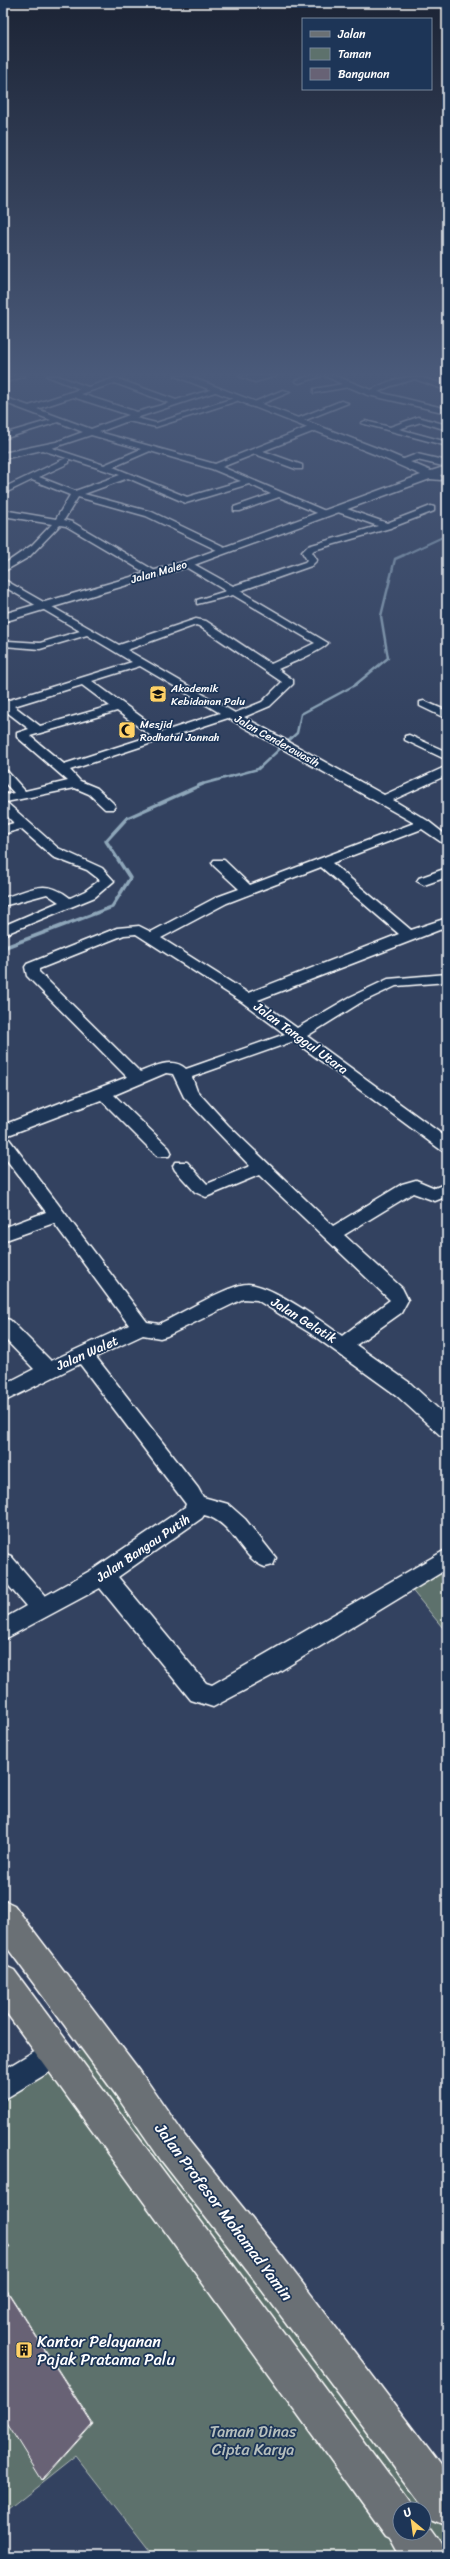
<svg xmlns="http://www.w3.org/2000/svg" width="450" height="2559" viewBox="0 0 450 2559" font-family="Sriracha,sans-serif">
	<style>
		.green { fill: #5d716c; stroke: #aeb8b6; fill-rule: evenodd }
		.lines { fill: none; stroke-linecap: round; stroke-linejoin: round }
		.stream-far2 { stroke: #8ea6b9; stroke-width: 2 }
		.stream-far1 { stroke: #8ea6b9; stroke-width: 2.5 }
		.stream { stroke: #8ea6b9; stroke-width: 3.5 }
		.street-casing { stroke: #fff; stroke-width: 3 }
		.secondary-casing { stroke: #fff; stroke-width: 3 }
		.primary-casing { stroke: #fff; stroke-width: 3 }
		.street { fill: #1d3557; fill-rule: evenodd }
		.secondary { fill: #1d3557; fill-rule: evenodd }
		.primary { fill: #6a7074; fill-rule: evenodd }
		.shaded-wall { fill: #484552; stroke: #fff }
		.building { fill: #676275; stroke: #fff }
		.labels { text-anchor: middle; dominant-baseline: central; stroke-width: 3.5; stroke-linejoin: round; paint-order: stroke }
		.far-street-label { font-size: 11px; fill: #fff; stroke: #1d3557 }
		.far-poi-label { font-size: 11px; fill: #fff; stroke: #1d3557; text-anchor: start }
		.street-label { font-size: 13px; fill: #fff; stroke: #1d3557 }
		.near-street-label { font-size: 16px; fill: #fff; stroke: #1d3557 }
		.near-poi-label { font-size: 16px; fill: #fff; stroke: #1d3557; text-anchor: start }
		.near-park-label { font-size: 16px; fill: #b6bfbd; stroke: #1d3557 }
	</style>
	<rect width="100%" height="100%" fill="#334260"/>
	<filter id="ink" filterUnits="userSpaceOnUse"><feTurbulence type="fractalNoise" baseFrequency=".025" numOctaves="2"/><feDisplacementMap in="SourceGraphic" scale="8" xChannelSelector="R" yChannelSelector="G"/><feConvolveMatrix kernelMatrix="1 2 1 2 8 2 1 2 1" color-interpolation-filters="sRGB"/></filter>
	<g filter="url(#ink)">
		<path class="green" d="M447,1561V1633L406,1583Z
			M96,2041L447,2507V2556H154L76,2456L3,2514V2094ZM400,2509H424V2533H400Z"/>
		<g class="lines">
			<path class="stream-far2" d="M402,556L447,535"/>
			<path class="stream-far1" d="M199,785L258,769L297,733L301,714L355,685L388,658L381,616L395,559L404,555"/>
			<path class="stream" d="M3,948L112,907L130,878L106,841L127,818L203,784"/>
			<defs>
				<path id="street" d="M12,376H25L3,383V379Z
					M47,376H58L88,387L115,378L176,400L214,389L218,391L136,418L156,423L237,397V401L156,427L128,421L99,432L215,464L311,426H317V430L263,451L302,465V469H296L255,454L222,467L330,513L322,515L279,497L240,511H234V507L271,494L249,484L186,503L128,478L84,494L152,512L227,548V552H221L146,516L78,497L64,520L72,522L157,572V576H151L66,526L60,525L29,557L3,572V565L32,545L52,524L3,516V510L56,519L70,495L32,480L3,494V488L66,458L69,459V463L39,477L75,491L120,475L42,450L3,459V453L56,442L83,432L58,422L3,439V434L51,420L3,402V397L29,406L80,389ZM115,383L169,403L137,412L81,394ZM73,397L129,415L91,429L37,409ZM91,435L141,449L104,465L52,448ZM150,451L212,469L241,481L187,497L113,467Z
					M239,376H276L255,382Z
					M309,376H322L299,383L295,381Z
					M325,376H336L371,390C392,379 410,373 433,381C437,382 443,384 447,387L443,389L415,379L391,386L378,392L447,409V413L368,395L349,387L314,393V389L342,384Z
					M283,390L290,392L254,407L247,405Z
					M341,401L348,403L298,423L291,421Z
					M418,417L447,425V430L421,422L399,429L447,442V446L361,423L365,421L390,427Z
					M417,454L447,461V467L417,460L400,465L396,462Z
					M431,506L434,507V511L390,528L314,550L312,552L317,560L311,566L240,591L328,643C322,651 289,664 278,669L293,680V684L270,706L244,717L384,795L447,766V775L393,800L428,821L447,836V846L422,829L332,863L411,930L447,918V927L258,1000L297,1028L350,997L388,979L447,974V982L396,986L360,1003L307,1036L447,1138V1152L441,1150L294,1041L192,1077L197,1091L228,1125L333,1226L402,1184L416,1180L435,1188L447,1183V1196L435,1201L413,1193L344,1235L402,1288L408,1300L401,1313L356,1345L410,1383L447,1417V1437L440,1435L396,1395L310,1333L257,1300L243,1299L167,1336L160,1338L143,1335L96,1357L198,1488L203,1497L228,1504L245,1519L276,1558L273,1565L265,1567C240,1558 234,1522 204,1515L202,1518L118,1577L206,1683L212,1685L447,1549V1569L275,1674L213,1707L191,1700L100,1588L3,1640V1619L26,1606L3,1579V1553L11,1556L45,1596L95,1568L185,1507L186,1504L80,1364L3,1402V1385L34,1369L3,1337V1318L10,1320L51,1361L129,1325L54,1223L3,1241V1228L46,1212L3,1155V1137L9,1139L147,1322L159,1324C179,1315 229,1284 248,1284C272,1285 321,1321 342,1336L390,1300L259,1175L206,1197L195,1192L175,1170L173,1166L175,1162H187L207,1184L250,1166L184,1097L173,1074L166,1073L114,1095L169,1148L171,1152L169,1156H157L101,1100L3,1137V1125L127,1077L27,976L25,967L27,964L117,928L139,926L151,932L217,897L239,889L214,866L212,863L214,860H224L250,885L414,823L228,718L70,770L80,781L97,788L113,803L115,806L113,809H105L89,794L75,788L6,802L58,848L102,868L114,881L95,897L3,935V926L59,902L47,894L3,906V898C31,890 45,878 70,898L85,891L100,880L87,870L53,857L21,829L3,834V826L14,823L3,812V795L14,793L3,781V770L7,771L25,791L68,781L17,737V733L29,729L3,709V702L132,662L87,635L40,649L4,646V642L8,641L40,643L80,631L3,586V579L119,645L196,619L206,621L271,664C287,657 300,650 315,643L233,595L197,604V600L226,591L184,566V562H190L233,586L305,562L307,560L302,552L308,546L378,526L335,511V507H341L387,523ZM196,625L199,626L282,682L262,702L235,713L127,650ZM140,666L220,713L162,732L92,681ZM82,685L110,706L40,726L14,706ZM117,711L151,736L64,764L30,736ZM321,867L399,934L248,993L161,938L227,903ZM136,934L242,1002L285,1034L186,1069C173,1056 153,1067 140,1072L39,972V969L124,935Z
					M424,701L447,711V719L420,706V702Z
					M409,735L447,752V760L405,740V736Z
					M447,868V877L424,885L417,881L419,878Z
					M56,2038L66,2042L70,2052L66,2062L3,2100V2070Z"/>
				<path id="secondary" d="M175,376H188L382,450L431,471L447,466V473L440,475L442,478L441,480L430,479L191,566L3,622V614L183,562L421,475L374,454Z"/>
				<path id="primary" d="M3,1900L14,1905L140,2071L185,2136L278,2251L447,2474V2526L433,2520L252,2277L161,2160L116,2095L3,1942Z
					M3,1965L14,1970L414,2508L400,2509V2533H424V2521L439,2542L445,2556H400L390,2538L386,2536L3,2008Z"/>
			</defs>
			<use href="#street" class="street-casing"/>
			<use href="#secondary" class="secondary-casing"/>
			<use href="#primary" class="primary-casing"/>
			<use href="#street" class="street"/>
			<use href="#secondary" class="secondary"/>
			<use href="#primary" class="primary"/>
		</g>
		<path class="shaded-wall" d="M3,2237L10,2247L3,2255Z
			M3,2284L93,2424L43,2480H42Z"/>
		<path class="building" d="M3,2237L9,2246L3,2252Z
			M3,2285L92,2424L42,2480L3,2417Z"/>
	</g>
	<linearGradient id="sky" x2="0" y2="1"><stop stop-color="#1c2435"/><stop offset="0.51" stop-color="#4a5a7a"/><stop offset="1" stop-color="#4a5a7a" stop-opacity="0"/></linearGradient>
	<rect width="450" height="734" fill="url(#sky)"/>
	<defs>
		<symbol id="university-square" viewBox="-11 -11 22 22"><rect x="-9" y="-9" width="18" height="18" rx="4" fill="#ffd166" stroke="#1d3557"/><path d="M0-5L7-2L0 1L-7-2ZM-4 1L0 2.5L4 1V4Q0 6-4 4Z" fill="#111"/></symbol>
		<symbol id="mosque-square" viewBox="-11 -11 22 22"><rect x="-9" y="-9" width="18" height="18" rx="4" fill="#ffd166" stroke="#1d3557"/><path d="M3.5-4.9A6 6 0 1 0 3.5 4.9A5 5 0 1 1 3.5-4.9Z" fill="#111"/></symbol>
		<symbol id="building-square" viewBox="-11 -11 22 22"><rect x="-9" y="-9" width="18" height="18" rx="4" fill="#ffd166" stroke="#1d3557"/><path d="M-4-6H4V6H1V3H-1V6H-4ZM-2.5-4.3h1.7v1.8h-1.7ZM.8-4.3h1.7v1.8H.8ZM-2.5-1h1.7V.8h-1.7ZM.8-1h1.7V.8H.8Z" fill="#111"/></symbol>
	</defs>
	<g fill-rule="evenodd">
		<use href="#university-square" x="148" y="684" width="20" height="20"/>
		<use href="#mosque-square" x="117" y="720" width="20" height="20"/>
		<use href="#building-square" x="14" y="2340" width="20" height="20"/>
	</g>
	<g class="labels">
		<g class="far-street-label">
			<text transform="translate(159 572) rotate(-16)">Jalan Maleo</text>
			<text transform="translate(277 741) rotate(29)">Jalan Cenderawasih</text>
		</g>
		<g class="far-poi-label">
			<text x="171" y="688">Akademik<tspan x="171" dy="13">Kebidanan Palu</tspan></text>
			<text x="140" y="724">Mesjid<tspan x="140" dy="13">Rodhatul Jannah</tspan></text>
		</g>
		<g class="street-label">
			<text transform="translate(301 1038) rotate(36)">Jalan Tanggul Utara</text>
			<text transform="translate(304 1320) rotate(32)">Jalan Gelatik</text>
			<text transform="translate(87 1353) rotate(-24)">Jalan Walet</text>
			<text transform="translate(143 1548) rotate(-34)">Jalan Bangau Putih</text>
		</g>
		<g class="near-street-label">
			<text transform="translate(224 2212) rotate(53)">Jalan Profesor Mohamad Yamin</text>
		</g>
		<g class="near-poi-label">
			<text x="37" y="2341">Kantor Pelayanan<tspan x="37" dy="18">Pajak Pratama Palu</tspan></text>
		</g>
		<g class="near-park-label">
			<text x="253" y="2431">Taman Dinas<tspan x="253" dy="18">Cipta Karya</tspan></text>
		</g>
	</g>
	<rect width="450" height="2559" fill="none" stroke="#1d3557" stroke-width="16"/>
	<rect x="8" y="8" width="434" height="2543" fill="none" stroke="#fff" stroke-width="1.5" filter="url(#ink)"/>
	<rect x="302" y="18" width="130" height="72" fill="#1d3557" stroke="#77869a"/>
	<rect x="310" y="31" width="20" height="6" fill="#6a7074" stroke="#77869a"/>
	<text x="338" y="38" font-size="12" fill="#ffffff">Jalan</text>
	<rect x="310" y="48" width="20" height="12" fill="#5d716c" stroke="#77869a"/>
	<text x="338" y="58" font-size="12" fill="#ffffff">Taman</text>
	<rect x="310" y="68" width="20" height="12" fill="#676275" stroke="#77869a"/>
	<text x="338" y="78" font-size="12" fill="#ffffff">Bangunan</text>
	<g transform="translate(412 2521) rotate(331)"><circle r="19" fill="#1d3557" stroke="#77869a"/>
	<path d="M0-3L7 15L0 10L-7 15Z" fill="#ffd166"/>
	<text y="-6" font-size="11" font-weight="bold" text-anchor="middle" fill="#ffffff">U</text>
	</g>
</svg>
